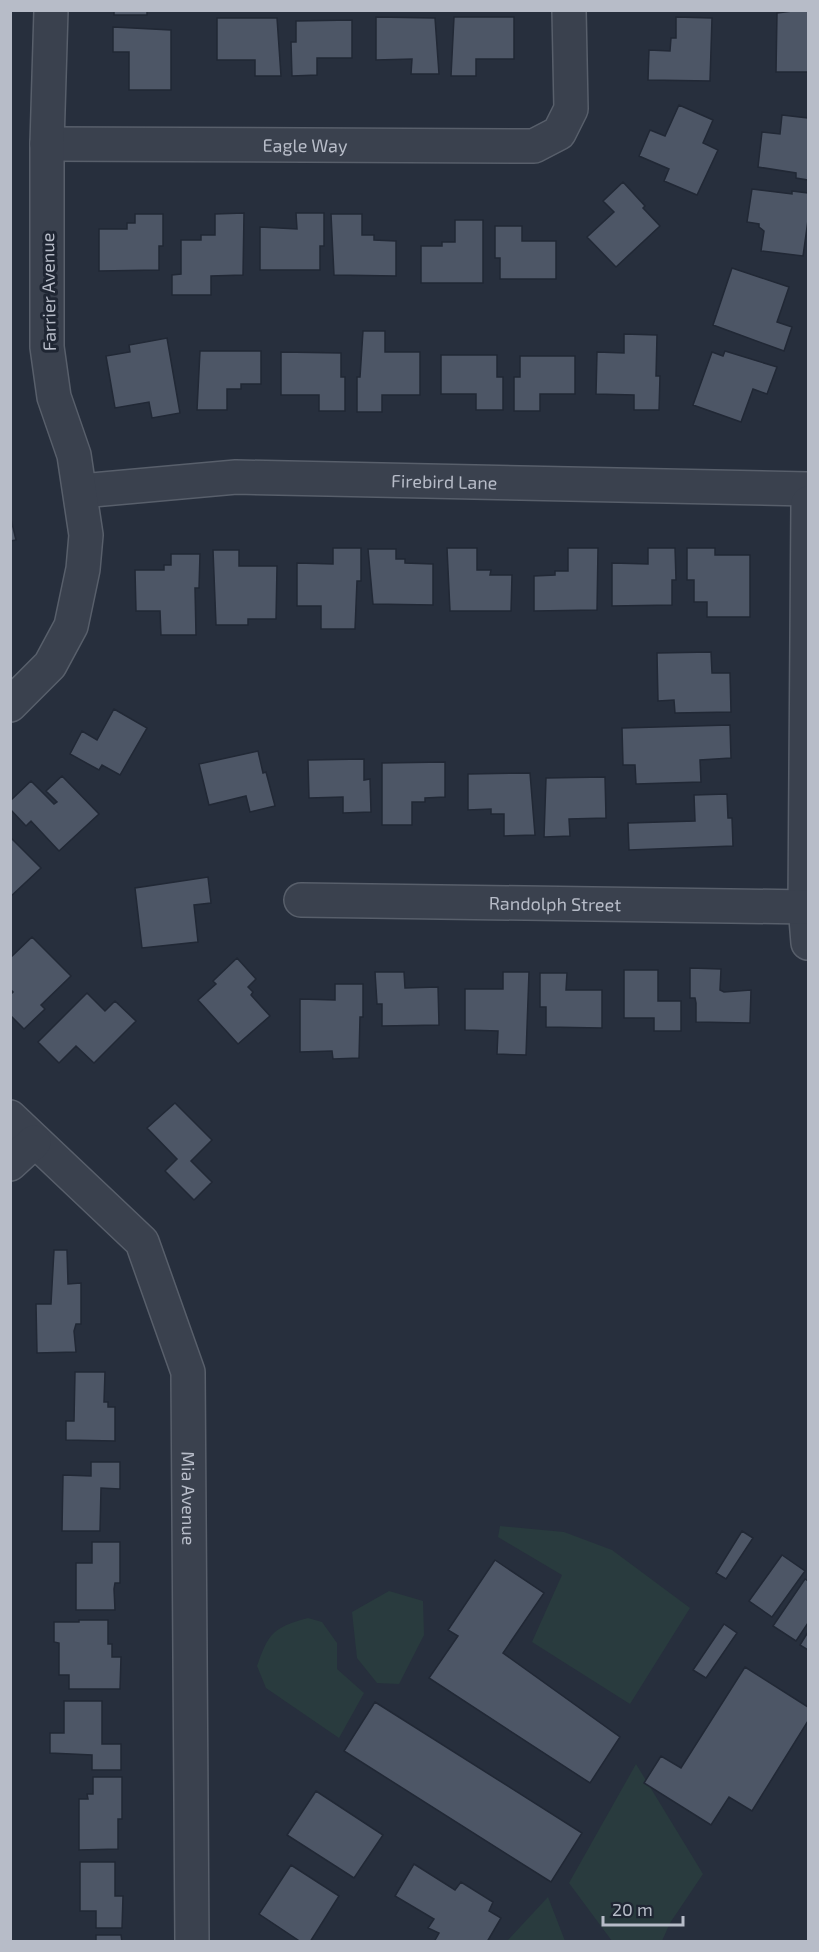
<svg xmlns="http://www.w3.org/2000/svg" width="819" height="1952" viewBox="0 0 819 1952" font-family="'Exo 2',sans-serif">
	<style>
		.green { fill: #293b3e }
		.building { fill: #4d5666; stroke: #212835; stroke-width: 1.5 }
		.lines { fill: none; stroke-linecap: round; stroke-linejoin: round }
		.minor-casing { stroke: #585f6b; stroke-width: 36 }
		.minor { stroke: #3a414e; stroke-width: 33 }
		.labels { text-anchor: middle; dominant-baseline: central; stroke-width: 6; stroke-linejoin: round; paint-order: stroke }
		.street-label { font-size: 18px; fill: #b7bcc8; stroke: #1f2633 }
	</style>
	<rect width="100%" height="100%" fill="#272f3d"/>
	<path class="green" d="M500,1526L564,1532L612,1550L690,1608L630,1704L532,1642L562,1575L498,1537Z
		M389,1591L423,1601L424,1635L399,1684L377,1683L357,1658L352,1612Z
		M308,1618L322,1622L337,1643V1669L364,1693L339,1738L266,1688L257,1666C269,1633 272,1628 308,1618Z
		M636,1764L703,1874L670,1923L662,1941H612L569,1883Z
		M548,1897L565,1941H507Z"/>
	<path class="building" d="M114,10H160L147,11V15H114Z
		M800,10H808V72H776L777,13Z
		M376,17L435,18L439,74H411L412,59L376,60Z
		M454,17H514V59H476V76H451Z
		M676,17L712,18L710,81L648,80L649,50L670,51L671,38H676Z
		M217,18H277L281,76H255V60H217Z
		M352,20V58H317V75L292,76L291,42H296V21Z
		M113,27L171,30V90H129V52H113Z
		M679,105L713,120L703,143L718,150L697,195L664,181L669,169L639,156L650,130L665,136Z
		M782,115L808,118V180L796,178V173L758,167L762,132L780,134Z
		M623,182L645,206L643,208L660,226L616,267L587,237L614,212L603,201Z
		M752,189L792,194V191L808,193V220L803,256L761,251L764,231L759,227V224L747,222Z
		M244,213L243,275L211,276V295H172V275L181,274V240H201V235H215V214Z
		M296,213H324V246H320V270H260V227L297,229Z
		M135,214H163V246H159V270L99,271V229H127V223H135Z
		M331,214H362V235H374V240L396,241V276L334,275Z
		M455,220H483V283H421V246H442V242H455Z
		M495,226H522V241H556V279H500V258H495Z
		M732,268L789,287L777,322L792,327L784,351L713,325Z
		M363,331H385V352H420V395H382V412H357V377H360Z
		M624,334L657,335L656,376H660L659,410H634V395L596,394L597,352L624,353Z
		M167,338L180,413L152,418L149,402L115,408L106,356L130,352L129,345Z
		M200,351H261V384H241V389H227V410H197Z
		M725,351L777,367L767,394L753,389L741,422L693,405L712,352L723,356Z
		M281,352L341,353V377H345V411H319V395H281Z
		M441,355H497V377H503V410H476V394H441Z
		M520,356H575V394H540V411H514V377H520Z
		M10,515L16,540L10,541Z
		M333,548H361V581H357L355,629H321V606H297V563L333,564Z
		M447,548H477V570H491L490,575H512L511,611H450Z
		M568,548H598L597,610L534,611V576L555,575V571H568Z
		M648,548H675L676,580H672V605L612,606V563L648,564Z
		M687,548H715V555H750V617H707V602H694V580H687Z
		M368,549H396V559H405V563L433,564V605L373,604Z
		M213,550H239V566H277L276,619H248V625H216Z
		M171,554H200L199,588H195L196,635H161L160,611H136L135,570H164V565H171Z
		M711,652L712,673H730L731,712L675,713L674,700L658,701L657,653Z
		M114,709L147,728L120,775L102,765L99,770L70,754L82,731L97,740Z
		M730,725L731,758L700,760L701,782L636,784L635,765H623L622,728Z
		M258,751L263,773L266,772L275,806L250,812L246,796L209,805L199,764Z
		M364,759V780L370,779L371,812L343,813V797L309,798L308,760Z
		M445,762V797L425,798V802H412V825H382V763Z
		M530,773L535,835L504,836V814H491V809L468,810V774Z
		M62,776L99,814L59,851L31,821L26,826L10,809V801L31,781L54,804L57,802L46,791Z
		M605,777L606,818L569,819L570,836L544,837L546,778Z
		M727,794L728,818H732L733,846L629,850L628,823L695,821L694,795Z
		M10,837L41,868L10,897Z
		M208,877L211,903L194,905L198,942L142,948L135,888Z
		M32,937L71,976L41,1005L45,1009L24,1029L10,1015V995L13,992L10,989V958Z
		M237,958L256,979L248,987L253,992L251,995L270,1016L238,1044L198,1000L216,984L213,981Z
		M690,968L721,969L720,990L724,992L751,990L750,1023L696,1022V1003L695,998H690Z
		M624,970H658V1001H681V1031H654V1018H624Z
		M375,972H404L405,988L438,987L439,1025L382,1026V1004H377Z
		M503,972H529L526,1055L497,1054L498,1031L465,1030V989H503Z
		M540,973H567L566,990H602V1028L546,1027V1007H540Z
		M335,984H363V1017H360L359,1058L333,1059L332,1051L300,1052V999L335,1000Z
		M87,993L105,1011L115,1001L136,1021L94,1063L76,1046L59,1063L38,1042Z
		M175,1103L212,1140L191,1161L212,1182L194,1200L165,1171L177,1159L147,1128Z
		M54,1250H67L68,1284L81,1283V1324H76L74,1331L76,1352L37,1353L36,1304H51Z
		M75,1372H105L104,1402H108V1407H115V1441L66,1440V1421H74Z
		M91,1462H120V1489L101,1488L100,1531H62L63,1475L91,1476Z
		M742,1531L753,1538L726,1579L716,1573Z
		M92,1542H120V1583H115L114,1589L115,1610H76V1563H92Z
		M782,1555L805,1571L772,1617L749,1601Z
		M495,1560L544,1593L503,1653L620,1737L590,1783L429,1678L458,1636L448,1630Z
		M805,1579L808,1581V1623L796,1641L773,1626Z
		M79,1620H108V1644H112V1657H121L120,1689H69V1675H59V1643L54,1642V1622H79Z
		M724,1624L737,1633L706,1678L693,1670Z
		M808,1632V1650L800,1645Z
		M745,1667L808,1707V1721L752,1811L729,1797L711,1825L644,1783L661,1756L681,1768Z
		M64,1701H102V1744H121V1770H92V1755L50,1753V1733H64Z
		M375,1702L582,1833L551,1882L344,1751Z
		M93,1777H122V1819H118V1849L79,1850V1799H88L87,1794H93Z
		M316,1791L383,1835L354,1878L287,1835Z
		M80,1862H115V1896H123L122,1928H96V1911H80Z
		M414,1864L455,1890L461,1882L493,1902L489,1911L501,1918L487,1942H434L439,1933L428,1928L434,1919L395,1896Z
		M291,1865L339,1896L310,1942H301L259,1914Z
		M96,1935H121L122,1942H96Z"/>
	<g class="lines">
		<defs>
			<g id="minor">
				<path id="s1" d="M47,144L534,146L559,133L571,109L569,10"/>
				<path id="s2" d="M81,491L236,477L808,489"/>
				<path d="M808,503L805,906L808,943"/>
				<path d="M10,705L50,665L71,626L83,569L86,535L74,455L54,397L47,347V144L51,10"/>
				<path id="s3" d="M301,900L808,907"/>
				<path id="s4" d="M10,1117L142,1242L188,1372L192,1942"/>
				<path d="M10,1164L34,1142"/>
			</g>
		</defs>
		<use href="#minor" class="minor-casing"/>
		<use href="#minor" class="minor"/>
	</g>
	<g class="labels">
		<g class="street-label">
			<text stroke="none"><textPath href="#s1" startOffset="258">Eagle Way</textPath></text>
			<text transform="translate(48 292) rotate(-91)">Farrier Avenue</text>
			<text stroke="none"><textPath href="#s2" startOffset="364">Firebird Lane</textPath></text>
			<text stroke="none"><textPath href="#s3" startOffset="254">Randolph Street</textPath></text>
			<text stroke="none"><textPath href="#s4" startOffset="446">Mia Avenue</textPath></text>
		</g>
	</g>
	<rect width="819" height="1952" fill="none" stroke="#b7bcc8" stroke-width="24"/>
	<path d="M603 1916v9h80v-9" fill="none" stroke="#b7bcc8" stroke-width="3"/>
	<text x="612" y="1916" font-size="18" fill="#b7bcc8" stroke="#1f2633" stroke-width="4.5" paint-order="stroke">20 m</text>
</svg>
